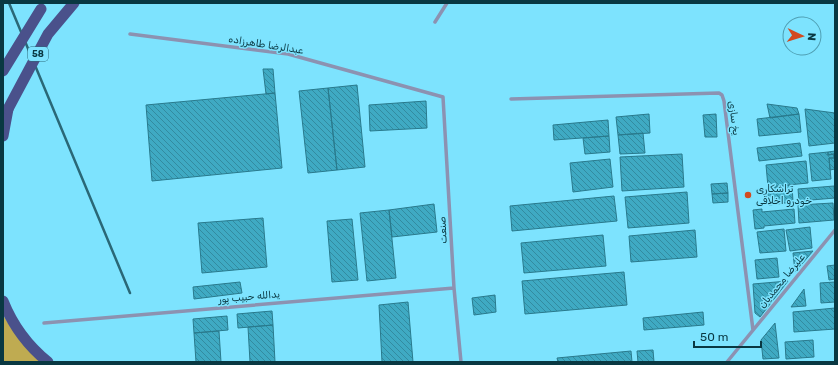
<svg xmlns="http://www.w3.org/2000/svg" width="838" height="365" viewBox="0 0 838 365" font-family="Rubik,Vazirmatn,sans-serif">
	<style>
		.green { fill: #bfab51 }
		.building { fill: url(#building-back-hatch); stroke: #297a8d }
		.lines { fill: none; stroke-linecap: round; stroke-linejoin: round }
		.service { stroke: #8c92b1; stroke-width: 3.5 }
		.trunk { stroke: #4a518b; stroke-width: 11 }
		.rail { stroke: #2a6877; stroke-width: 2.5 }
		.trunk-bridge { stroke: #4a518b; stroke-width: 11 }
		.poi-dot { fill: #d24a20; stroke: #7de3fe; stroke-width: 1.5 }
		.labels { text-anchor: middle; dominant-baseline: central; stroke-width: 3; stroke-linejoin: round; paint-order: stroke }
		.shield { fill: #7de3fe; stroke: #2c6b7a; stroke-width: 1 }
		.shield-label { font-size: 9px; font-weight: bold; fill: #093842 }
		.street-label { font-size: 10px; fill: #093842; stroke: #7de3fe }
		.poi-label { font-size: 10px; fill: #093842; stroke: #7de3fe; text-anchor: start }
	</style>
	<defs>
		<pattern id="building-back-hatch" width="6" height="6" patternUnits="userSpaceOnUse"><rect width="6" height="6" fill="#3faac3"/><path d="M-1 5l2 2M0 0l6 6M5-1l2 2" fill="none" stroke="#338ba0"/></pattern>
	</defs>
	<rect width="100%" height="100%" fill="#7de3fe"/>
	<path class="green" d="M3,315L11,328L42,362H3Z"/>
	<path class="building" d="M263,69H273L275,93L266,94Z
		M357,85L365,167L337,170L328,88Z
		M328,88L337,170L308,173L299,91Z
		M275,93L282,168L152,181L146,105Z
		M426,101L427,128L370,131L369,105Z
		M767,104L797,108L799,114L770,118Z
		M805,109L835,113V143L809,146Z
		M649,114L650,133L618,135L616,117Z
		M716,114L717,137H705L703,115Z
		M799,114L801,132L759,136L757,119Z
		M608,120L609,136L554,140L553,125Z
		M643,133L645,153L620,154L618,135Z
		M609,136L610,152L585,154L583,138Z
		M800,143L802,156L759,161L757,148Z
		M835,151V169L830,170L829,158H834V154L828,155V152Z
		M828,152V155L834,154V158H829L831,179L812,181L809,154Z
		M682,154L684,187L622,191L620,157Z
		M610,159L613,187L573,192L570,163Z
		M806,161L808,183L768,187L766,165Z
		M727,183L728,193L712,194L711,184Z
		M792,185L793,202L769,205L767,188Z
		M834,186L835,198L799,201L798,189Z
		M687,192L689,223L628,228L625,197Z
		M728,193V202L713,203L712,194Z
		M614,196L617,221L512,231L510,206Z
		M833,203L834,220L799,223L798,205Z
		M434,204L437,232L392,237L389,210Z
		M762,209V212L794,209L795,223L764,226V228L755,229L753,210Z
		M389,210L396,278L367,281L360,213Z
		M263,218L267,267L202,273L198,223Z
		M352,219L358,280L332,282L327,221Z
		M810,227L812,248L790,251L786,230Z
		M784,229L786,251L760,253L757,232Z
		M695,230L697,257L631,262L629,236Z
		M603,235L606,266L524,273L521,243Z
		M813,251L795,272L793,253Z
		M777,258L779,277L757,279L755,260Z
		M835,265V279L829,280L827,266Z
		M624,272L627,305L525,314L522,281Z
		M788,281L760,317L755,313L753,284Z
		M240,282L242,293L194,299L193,287Z
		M835,282V302L821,303L820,283Z
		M804,289L806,306L791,307Z
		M495,295L496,312L474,315L472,298Z
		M408,302L413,362H382L379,305Z
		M835,308V329L794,332L793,312Z
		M272,311L273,325L238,328L237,314Z
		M703,312L704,325L644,330L643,318Z
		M227,316L228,330L194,333L193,319Z
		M775,323L779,358L763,359L761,340Z
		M273,325L275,362H250L248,327Z
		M219,331L221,362H196L194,333Z
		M813,340L814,357L786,359L785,342Z
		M653,350L654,362H638L637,351Z
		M631,351L632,362H558L557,358Z"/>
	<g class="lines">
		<path class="service" d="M435,22L447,3
			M130,34L288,54L443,97L454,288L461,362
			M511,99L719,93L722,95L724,101L753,330
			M44,323L454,288
			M727,362L835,230"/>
		<path class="trunk" d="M3,136L8,109
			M3,301C13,326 28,346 48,362"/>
		<path class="rail" d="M9,3L130,293"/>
		<path class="trunk-bridge" d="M3,71L41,9
			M8,109L48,34L74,3"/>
	</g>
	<circle class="poi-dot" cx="748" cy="195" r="4"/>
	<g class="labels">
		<rect class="shield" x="28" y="47" width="20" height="14" rx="3"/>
		<g class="shield-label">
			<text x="38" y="54">58</text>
		</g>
		<g class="street-label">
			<text transform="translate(266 45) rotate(9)">عبدالرضا طاهرزاده</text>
			<text transform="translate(734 118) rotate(82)">یخ سازی</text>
			<text transform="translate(443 230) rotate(-93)">صنعت</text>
			<text transform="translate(782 281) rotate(-51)">علیرضا محمدیان</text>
			<text transform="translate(249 297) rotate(-5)">یدالله حبیب پور</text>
		</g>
		<g class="poi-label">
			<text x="756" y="189">تراشکاری<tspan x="756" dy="12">خودرو اخلاقی</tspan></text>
		</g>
	</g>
	<rect width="838" height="365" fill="none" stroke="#093842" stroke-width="8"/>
	<g transform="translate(802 36) rotate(94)"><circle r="19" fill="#7de3fe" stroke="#4f9fb3"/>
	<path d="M0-3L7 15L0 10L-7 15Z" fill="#d24a20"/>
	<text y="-6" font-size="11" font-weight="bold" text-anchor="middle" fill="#093842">N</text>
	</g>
	<path d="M694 341v6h67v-6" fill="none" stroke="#093842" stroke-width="2"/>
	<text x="700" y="341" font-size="12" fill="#093842" stroke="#7de3fe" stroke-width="3" paint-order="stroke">50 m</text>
</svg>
